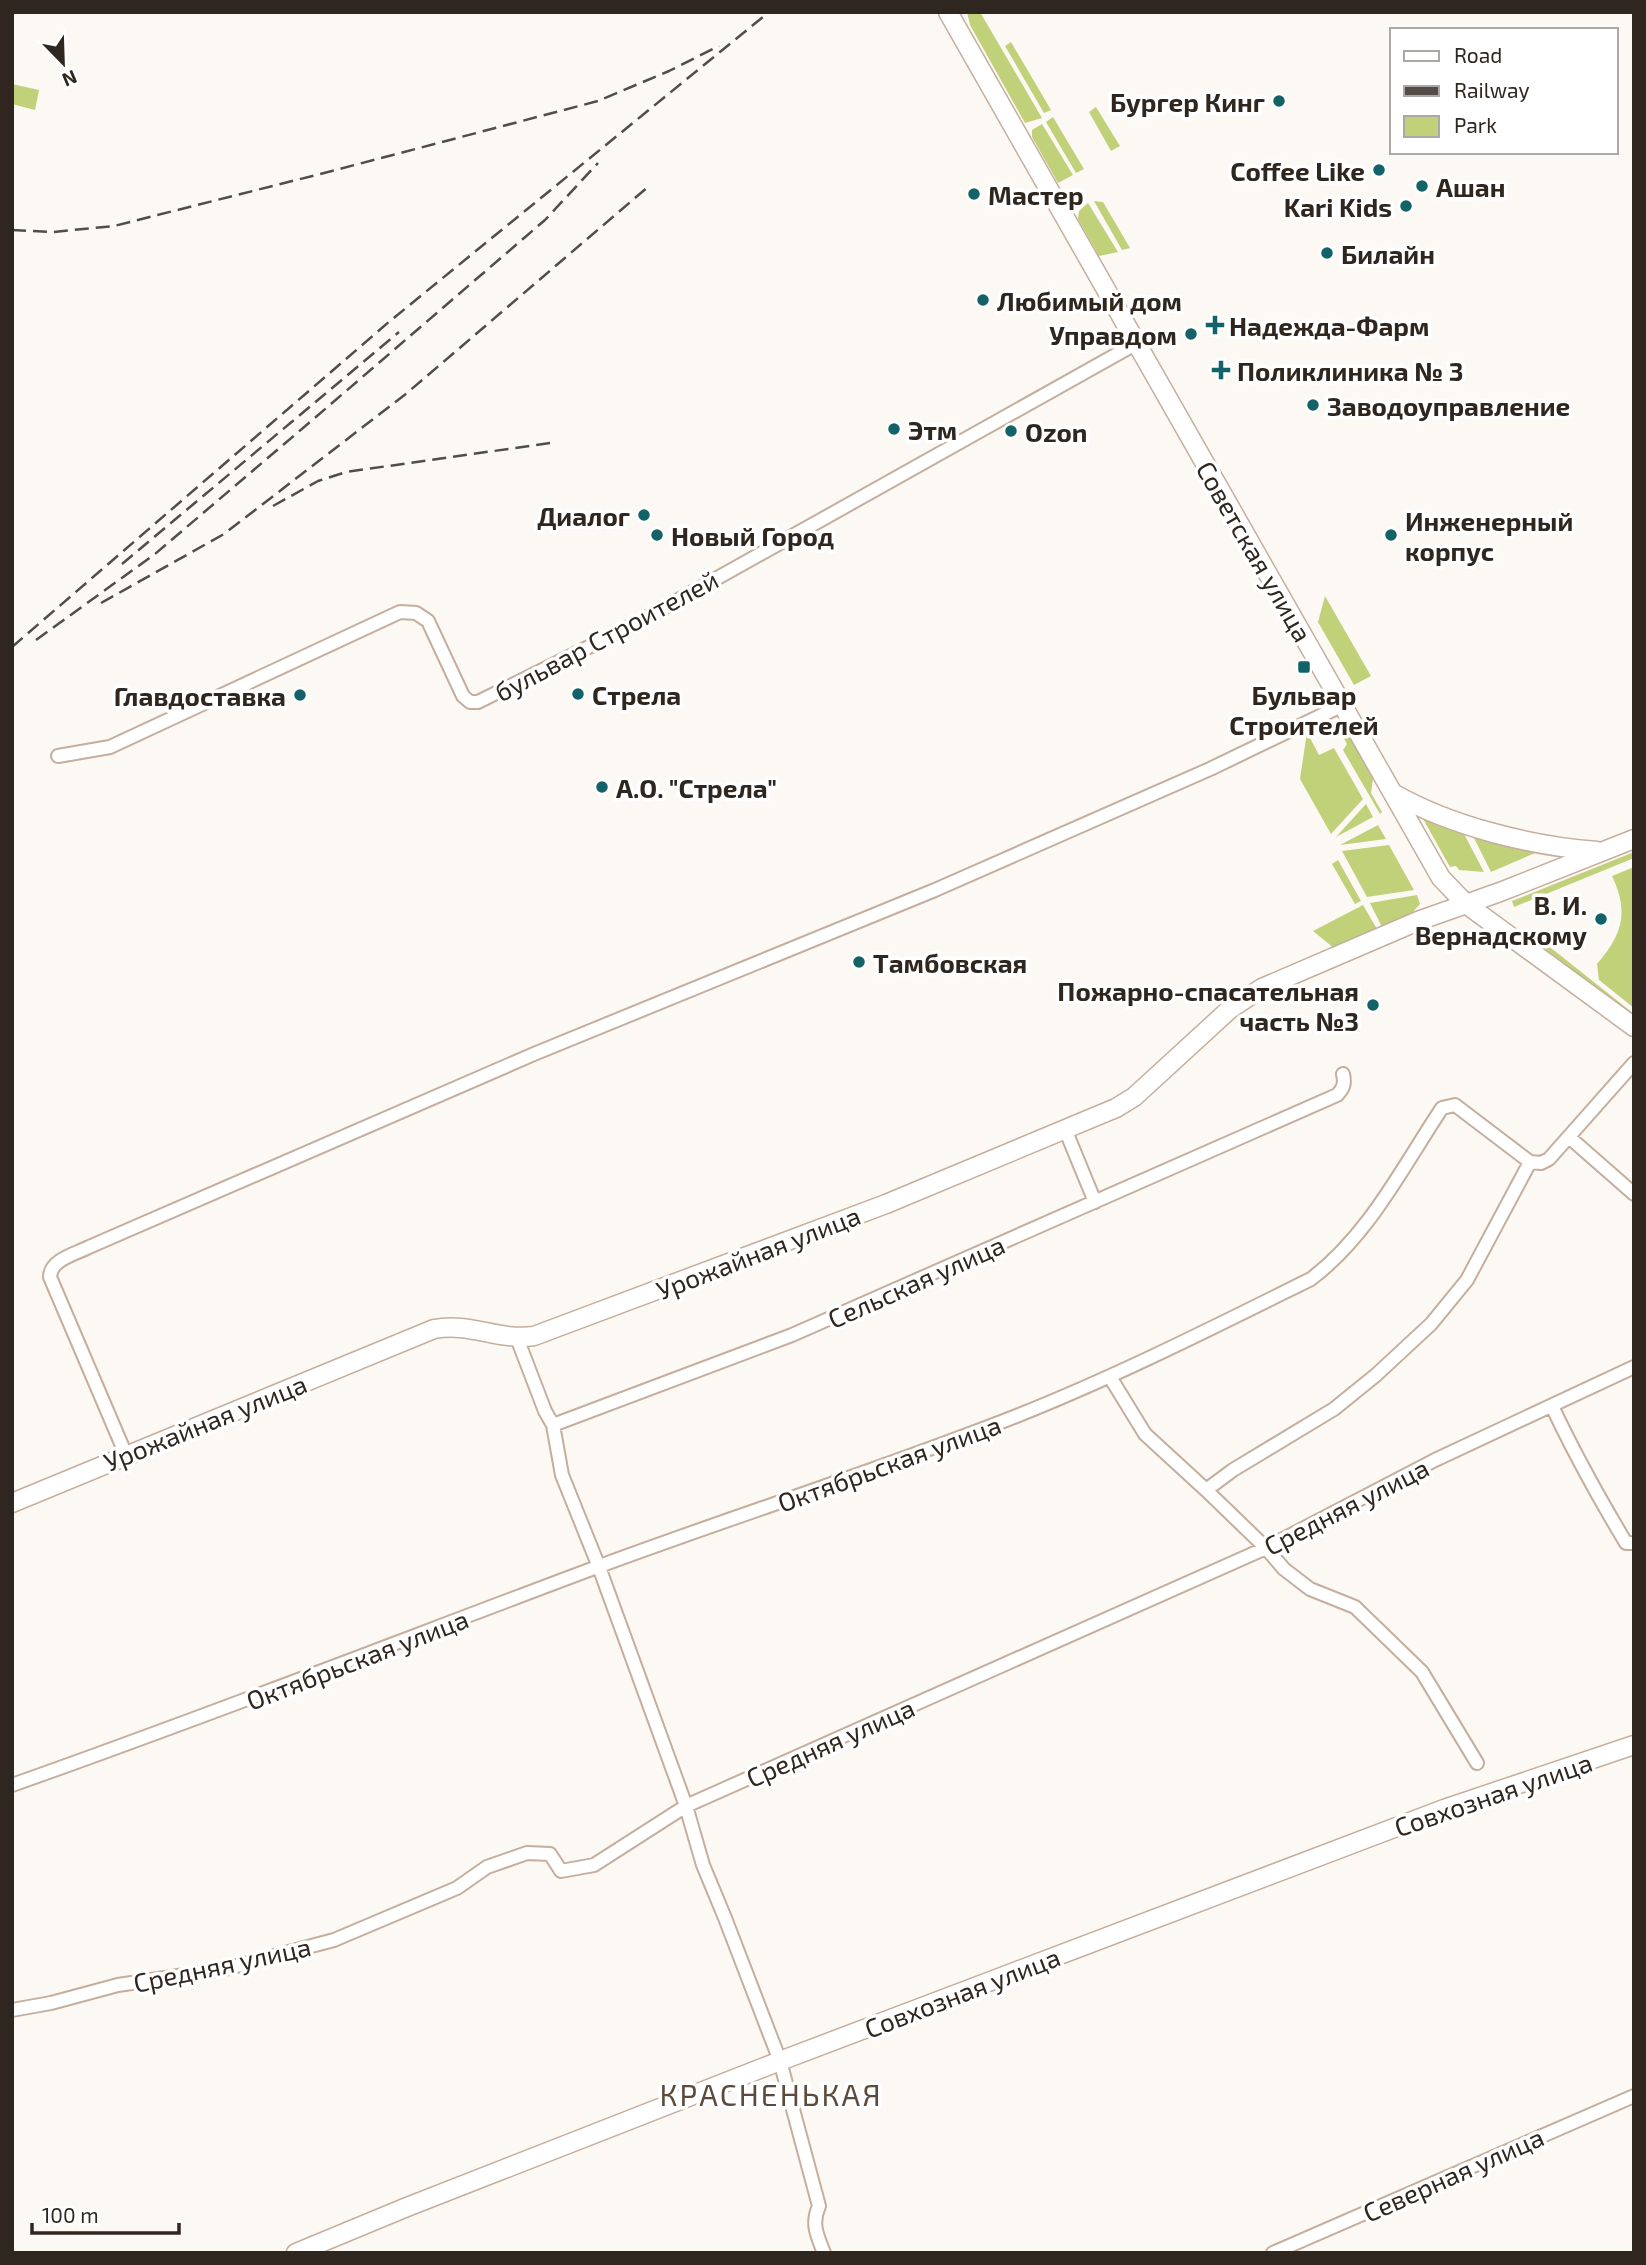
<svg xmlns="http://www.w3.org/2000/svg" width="1646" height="2265" viewBox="0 0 1646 2265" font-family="'Exo 2',sans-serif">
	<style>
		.green { fill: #c1d17a }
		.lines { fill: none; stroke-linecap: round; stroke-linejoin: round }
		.street-casing { stroke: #c5ae9d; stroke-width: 16 }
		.secondary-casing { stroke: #c5ae9d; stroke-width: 21 }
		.street { stroke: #fff; stroke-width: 12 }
		.secondary { stroke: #fff; stroke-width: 18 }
		.rail { stroke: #544c46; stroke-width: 2.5; stroke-dasharray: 14 7; stroke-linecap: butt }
		.poi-dot { fill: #126268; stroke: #fff; stroke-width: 2.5 }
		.labels { text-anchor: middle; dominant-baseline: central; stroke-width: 7; stroke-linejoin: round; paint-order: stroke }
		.poi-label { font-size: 26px; font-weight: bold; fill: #2f261f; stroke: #fff; text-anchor: start }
		.street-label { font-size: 26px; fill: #2f261f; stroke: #fff }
		.quarter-label { font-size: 30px; letter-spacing: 2px; fill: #5e4a3b; stroke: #fff }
	</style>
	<rect width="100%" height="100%" fill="#fcf8f4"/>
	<path class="green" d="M967,12H980L1042,118L1025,123L970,25Z
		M1011,42L1051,110L1044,113L1005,46Z
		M12,84L39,90L35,110L12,104Z
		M1096,107L1120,146L1111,151L1089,112Z
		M1053,117L1084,169L1076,173L1046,122Z
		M1042,124L1073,175L1058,183L1032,137V130Z
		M1094,201L1103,202L1130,248L1122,250Z
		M1088,203L1118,252L1099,256L1078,219L1079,211Z
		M1325,596L1371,676L1354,685L1318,622Z
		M1335,722L1342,723L1373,779L1371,793L1382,812L1380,814L1343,750L1347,744Z
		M1307,732L1319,755L1334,748L1363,799L1331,834L1300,779Z
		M1366,804L1373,817L1336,837Z
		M1422,817L1461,828L1484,872L1459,870L1456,866L1450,867Z
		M1378,825L1386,839L1340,845Z
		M1471,832L1540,851L1491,872Z
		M1389,845L1414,890L1367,897L1342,851Z
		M1634,852V858L1514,907L1512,901Z
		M1338,860L1361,901L1355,904L1332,864Z
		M1634,867V1008L1599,980L1597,964C1623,934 1629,912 1612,876Z
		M1417,895L1420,904L1412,913L1382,927L1370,903Z
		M1363,905L1377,929L1335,949L1313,931Z
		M1531,932L1634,1014V1020L1530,937Z"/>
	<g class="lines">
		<defs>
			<path id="street" d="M58,756L110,747L400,612L416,613L428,621L463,696L470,702H478L637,623L1137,343
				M1065,1129L1095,1202
				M1569,1137L1634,1194
				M517,1338L545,1411L553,1425L792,1335L1337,1095C1344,1088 1345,1083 1343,1074
				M1110,1377L1145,1434L1206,1490L1233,1470L1334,1409L1376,1375L1431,1324L1467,1280L1530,1162
				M1552,1406C1574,1453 1599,1498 1626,1543H1634
				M553,1425L562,1475L599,1567L686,1806L703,1865L725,1918L780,2061L819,2206C811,2224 817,2235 824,2253
				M126,1455L50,1277C50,1260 75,1254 89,1247L534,1054L935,890L1210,769L1343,705
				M1206,1490L1266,1548L1284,1569L1310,1589L1355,1607L1422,1672L1477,1763
				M12,1785C208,1716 402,1640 597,1567C737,1515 880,1470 1019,1415C1119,1375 1214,1327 1311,1279C1369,1235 1402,1168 1442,1108L1455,1105L1530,1162L1541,1163L1549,1159L1634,1063
				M12,2010L51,2003L118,1985L225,1969L334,1940L457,1888L487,1867L527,1853L550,1854L561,1871L594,1865L686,1806L1266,1548L1435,1460L1634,1367
				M1273,2253L1634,2096"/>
			<path id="secondary" d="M948,12L1441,878L1466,904L1634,1027
				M1393,793C1450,826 1531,846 1597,851
				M12,1503L434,1329C470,1322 498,1341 534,1336L886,1204L1116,1108L1134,1097L1230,1009L1262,988L1418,921L1500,892L1634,839
				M296,2253L407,2207L780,2061L1444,1809L1634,1745"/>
		</defs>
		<use href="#street" class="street-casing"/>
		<use href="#secondary" class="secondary-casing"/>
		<use href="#street" class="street"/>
		<use href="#secondary" class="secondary"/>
		<path class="rail" d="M12,230L53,232L114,226L328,172L598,101L669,71L719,46
			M273,506L318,481L346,472L550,443
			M122,564L399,332
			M101,603L224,534L407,393L649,186
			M36,640L155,554L310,422L545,220L598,163
			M12,647L390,321L769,12"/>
	</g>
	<g class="poi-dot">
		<circle cx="1279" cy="101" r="7"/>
		<circle cx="1379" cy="170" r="7"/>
		<circle cx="1422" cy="186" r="7"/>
		<circle cx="974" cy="194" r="7"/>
		<circle cx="1406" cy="206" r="7"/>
		<circle cx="1327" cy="253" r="7"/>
		<circle cx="983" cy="300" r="7"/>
		<path d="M1211.5 314.5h7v7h7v7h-7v7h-7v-7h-7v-7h7z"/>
		<circle cx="1191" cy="334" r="7"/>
		<path d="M1217.5 359.5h7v7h7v7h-7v7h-7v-7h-7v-7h7z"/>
		<circle cx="1313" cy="405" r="7"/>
		<circle cx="894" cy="429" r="7"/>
		<circle cx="1011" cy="431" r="7"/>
		<circle cx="644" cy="515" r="7"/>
		<circle cx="657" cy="535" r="7"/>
		<circle cx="1391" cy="535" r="7"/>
		<rect x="1297" y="660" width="14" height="14" rx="3.5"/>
		<circle cx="578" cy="694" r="7"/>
		<circle cx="300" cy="695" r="7"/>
		<circle cx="602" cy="787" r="7"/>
		<circle cx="1601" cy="919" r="7"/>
		<circle cx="859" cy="962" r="7"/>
		<circle cx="1373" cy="1005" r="7"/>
	</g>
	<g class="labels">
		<g class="poi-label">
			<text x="1265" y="101" text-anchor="end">Бургер Кинг</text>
			<text x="1365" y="170" text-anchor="end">Coffee Like</text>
			<text x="1436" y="186">Ашан</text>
			<text x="988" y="194">Мастер</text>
			<text x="1392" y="206" text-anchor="end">Kari Kids</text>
			<text x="1341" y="253">Билайн</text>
			<text x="997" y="300">Любимый дом</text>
			<text x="1229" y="325">Надежда-Фарм</text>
			<text x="1177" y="334" text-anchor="end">Управдом</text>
			<text x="1237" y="370">Поликлиника № 3</text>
			<text x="1327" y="405">Заводоуправление</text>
			<text x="908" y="429">Этм</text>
			<text x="1025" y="431">Ozon</text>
			<text x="630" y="515" text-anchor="end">Диалог</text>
			<text x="1405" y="520">Инженерный<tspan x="1405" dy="30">корпус</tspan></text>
			<text x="671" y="535">Новый Город</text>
			<text x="592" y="694">Стрела</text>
			<text x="1304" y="694" text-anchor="middle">Бульвар<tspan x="1304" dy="30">Строителей</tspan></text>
			<text x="286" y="695" text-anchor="end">Главдоставка</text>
			<text x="616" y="787">А.О. "Стрела"</text>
			<text x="1587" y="904" text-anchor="end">В. И.<tspan x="1587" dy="30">Вернадскому</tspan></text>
			<text x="873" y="962">Тамбовская</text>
			<text x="1359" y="990" text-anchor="end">Пожарно-спасательная<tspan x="1359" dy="30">часть №3</tspan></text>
		</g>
		<g class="street-label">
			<text transform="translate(1255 551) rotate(60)">Советская улица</text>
			<text transform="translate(606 635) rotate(-28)">бульвар Строителей</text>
			<text transform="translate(758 1252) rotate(-21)">Урожайная улица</text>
			<text transform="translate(916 1281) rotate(-24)">Сельская улица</text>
			<text transform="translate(205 1422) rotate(-22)">Урожайная улица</text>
			<text transform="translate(889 1463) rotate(-20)">Октябрьская улица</text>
			<text transform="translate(1346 1506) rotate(-27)">Средняя улица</text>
			<text transform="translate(357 1659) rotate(-21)">Октябрьская улица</text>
			<text transform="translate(830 1742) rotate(-24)">Средняя улица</text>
			<text transform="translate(1493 1794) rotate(-19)">Совхозная улица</text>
			<text transform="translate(222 1964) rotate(-12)">Средняя улица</text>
			<text transform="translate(962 1992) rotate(-21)">Совхозная улица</text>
			<text transform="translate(1453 2174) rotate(-24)">Северная улица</text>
		</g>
		<g class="quarter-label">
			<text x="771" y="2094">КРАСНЕНЬКАЯ</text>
		</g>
	</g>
	<rect width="1646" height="2265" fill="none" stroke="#2f261f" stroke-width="28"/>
	<rect x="1390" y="28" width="228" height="126" fill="#ffffff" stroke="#aca8a5" stroke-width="2"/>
	<rect x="1404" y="51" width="35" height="10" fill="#ffffff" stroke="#aca8a5" stroke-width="2"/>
	<text x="1454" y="63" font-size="21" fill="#2f261f">Road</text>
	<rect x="1404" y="86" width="35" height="10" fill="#544c46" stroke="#aca8a5" stroke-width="2"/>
	<text x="1454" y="98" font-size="21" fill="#2f261f">Railway</text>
	<rect x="1404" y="116" width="35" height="21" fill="#c1d17a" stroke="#aca8a5" stroke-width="2"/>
	<text x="1454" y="133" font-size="21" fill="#2f261f">Park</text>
	<g transform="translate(63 63) rotate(157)" stroke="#ffffff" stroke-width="5" paint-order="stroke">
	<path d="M0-5L12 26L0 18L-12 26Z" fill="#2f261f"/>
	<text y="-10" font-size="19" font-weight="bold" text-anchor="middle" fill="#2f261f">N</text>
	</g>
	<path d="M32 2223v10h147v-10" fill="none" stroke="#2f261f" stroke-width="3.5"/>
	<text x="42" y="2223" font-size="21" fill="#2f261f" stroke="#ffffff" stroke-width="5" paint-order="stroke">100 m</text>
</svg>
